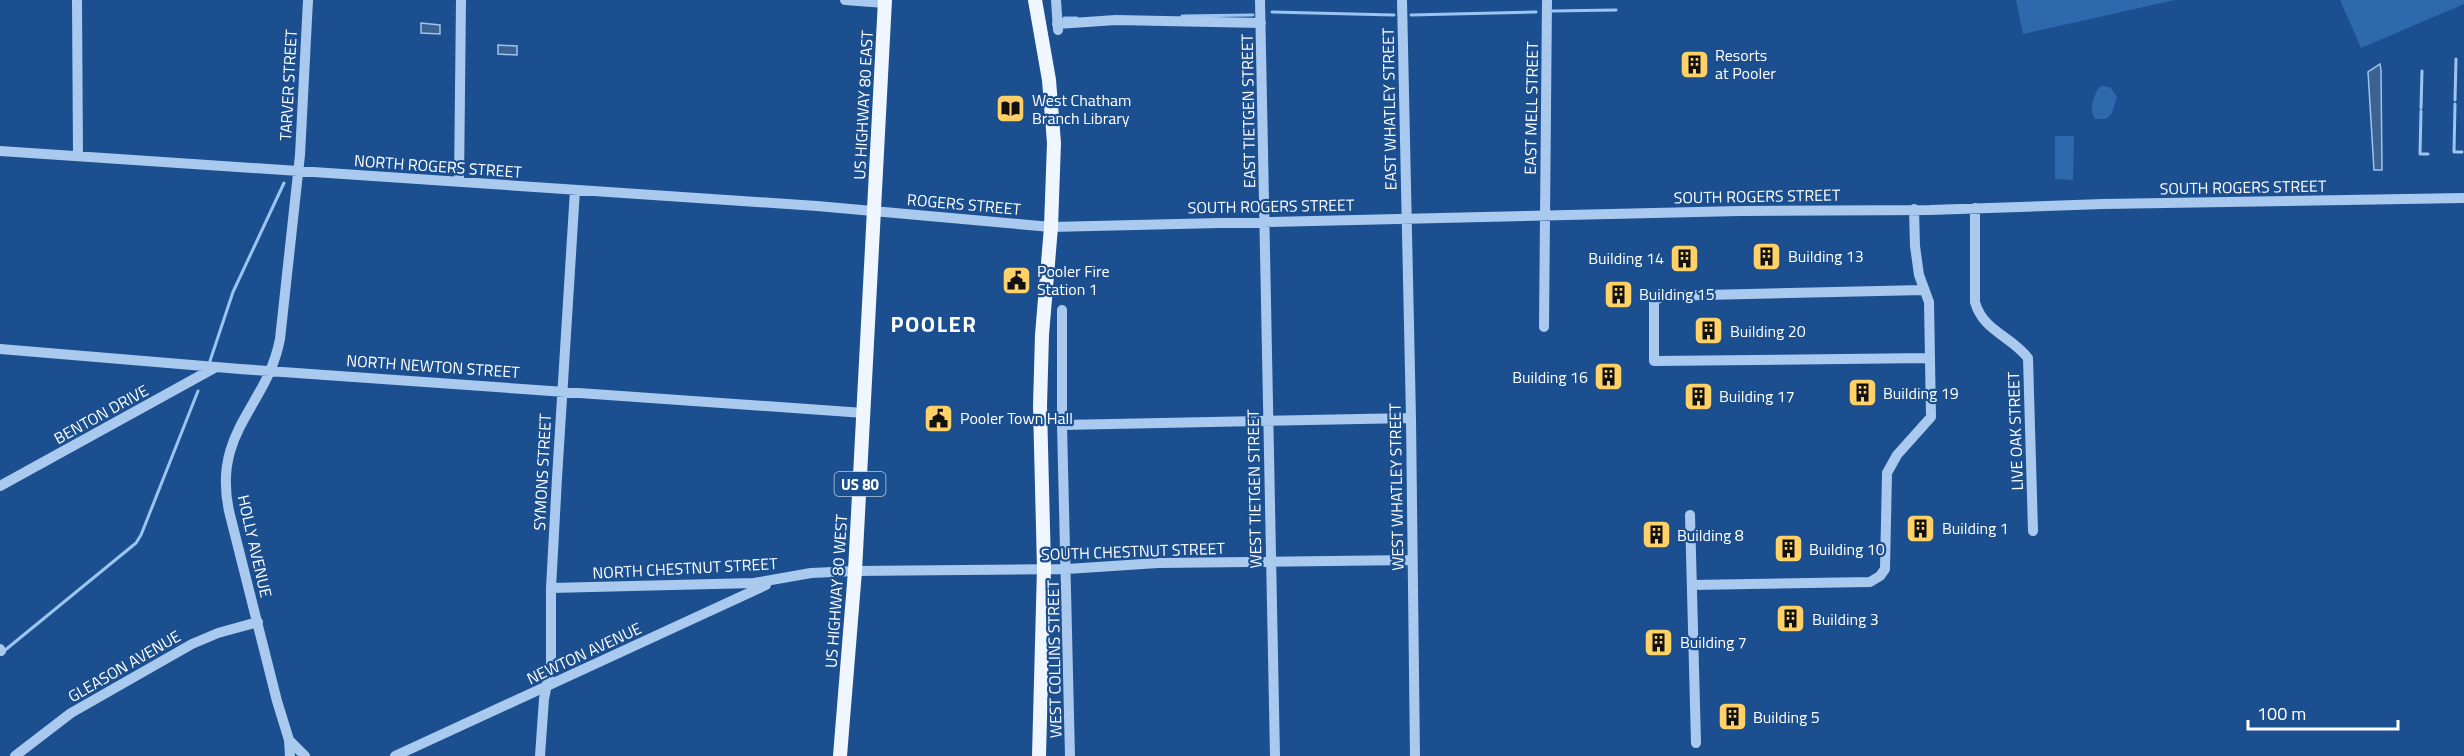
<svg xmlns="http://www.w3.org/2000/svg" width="2464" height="756" viewBox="0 0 2464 756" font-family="'Titillium Web',sans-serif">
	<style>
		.green { fill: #2e69ad }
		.water { fill: #3c6290; stroke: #9cc4f0; stroke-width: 1.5 }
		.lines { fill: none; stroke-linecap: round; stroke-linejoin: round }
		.stream { stroke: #9cc4f0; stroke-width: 3 }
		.minor { stroke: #a9c9ee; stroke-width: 10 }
		.major { stroke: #f0f6ff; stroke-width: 14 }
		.labels { text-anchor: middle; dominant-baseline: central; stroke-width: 4.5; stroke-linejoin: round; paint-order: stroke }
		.shield { fill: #1b4f8f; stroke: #bbcadd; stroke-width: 1.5 }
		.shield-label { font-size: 15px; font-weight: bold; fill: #fff }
		.poi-label { font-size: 16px; fill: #fff; stroke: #1b4f8f; text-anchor: start }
		.street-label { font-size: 16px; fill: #fff; stroke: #1b4f8f }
		.district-label { font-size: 22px; font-weight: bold; letter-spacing: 1.5px; fill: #fff; stroke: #1b4f8f }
	</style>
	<rect width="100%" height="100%" fill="#1b4f8f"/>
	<path class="green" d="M2016,0H2175L2023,34Z
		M2340,0H2464V4L2361,48Z
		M2103,86L2110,87L2117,97L2112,113L2106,119H2095C2089,109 2093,97 2099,87Z
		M2055,136H2074L2073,180L2055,179Z"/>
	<path class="water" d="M421,23L440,25V34L421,33Z
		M498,45L517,46V55L498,54Z
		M2380,64L2381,70L2382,170H2374L2368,72Z"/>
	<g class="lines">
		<path class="stream" d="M1552,11L1616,10
			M1272,12L1394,15
			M1411,15L1536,12
			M1182,16L1253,15
			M1064,18H1077
			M2455,100L2456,59
			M2455,104L2454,152H2462
			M2421,108L2422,71
			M2421,111L2420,154H2428
			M210,361L233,292L284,183
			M4,651L136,543L141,535L198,391"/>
		<path class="minor" d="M77,0L78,156
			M845,0L885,3
			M1056,0L1058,30
			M1260,0L1275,756
			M1402,0L1411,418L1415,756
			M1057,24L1116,20L1261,23
			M0,151L817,206L1051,227L1740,211L1930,210L2103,204L2464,198
			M459,182L461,0
			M1975,208V302C1983,331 2010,335 2028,358L2033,531
			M1924,290L1663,296L1654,301V361L1929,358
			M1062,310V425L1070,756
			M1544,327L1547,0
			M0,349L240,369L864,413
			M1062,425L1411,418
			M0,486L216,367
			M1690,515L1696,743
			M1692,585L1870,582L1880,576L1885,569L1887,473L1897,455L1931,417L1929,302L1919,275L1915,246L1914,209
			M551,588L754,583L811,573L855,571L1067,569L1158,563L1412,560
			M0,649L1,651
			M289,740L305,756
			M15,756L71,713L192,644L218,633L258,622
			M290,756L289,740L277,701L229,511C212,431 267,407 280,339L300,155L308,0
			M395,756L766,585
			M540,756L544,699L551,664V588L557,478L575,190"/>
		<path class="major" d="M1035,0L1049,80L1054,143L1051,227L1042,335L1040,406L1044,568L1039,756
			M840,756L855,571L885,0"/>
	</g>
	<defs>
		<symbol id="building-square" viewBox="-11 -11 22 22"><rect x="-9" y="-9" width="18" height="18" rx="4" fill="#ffd166" stroke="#1b4f8f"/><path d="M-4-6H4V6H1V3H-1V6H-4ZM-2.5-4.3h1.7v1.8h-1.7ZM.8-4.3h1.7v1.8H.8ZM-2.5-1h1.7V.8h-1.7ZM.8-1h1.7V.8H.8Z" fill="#111"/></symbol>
		<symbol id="library-square" viewBox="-11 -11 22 22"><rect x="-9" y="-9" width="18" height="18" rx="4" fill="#ffd166" stroke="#1b4f8f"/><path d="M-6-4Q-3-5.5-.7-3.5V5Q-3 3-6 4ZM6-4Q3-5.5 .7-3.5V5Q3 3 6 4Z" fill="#111"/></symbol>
		<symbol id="civic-square" viewBox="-11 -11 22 22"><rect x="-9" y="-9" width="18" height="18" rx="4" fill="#ffd166" stroke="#1b4f8f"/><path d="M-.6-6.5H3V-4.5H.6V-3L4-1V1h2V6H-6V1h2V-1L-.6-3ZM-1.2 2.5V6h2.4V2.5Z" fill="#111"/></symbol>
	</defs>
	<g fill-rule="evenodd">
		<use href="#building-square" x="1678" y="48" width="33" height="33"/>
		<use href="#library-square" x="994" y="92" width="33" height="33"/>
		<use href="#building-square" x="1750" y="240" width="33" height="33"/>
		<use href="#building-square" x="1668" y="242" width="33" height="33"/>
		<use href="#civic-square" x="1000" y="264" width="33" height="33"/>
		<use href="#building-square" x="1602" y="278" width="33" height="33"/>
		<use href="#building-square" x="1692" y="314" width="33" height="33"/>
		<use href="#building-square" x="1592" y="360" width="33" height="33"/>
		<use href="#building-square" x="1846" y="376" width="33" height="33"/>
		<use href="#building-square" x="1682" y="380" width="33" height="33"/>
		<use href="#civic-square" x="922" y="402" width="33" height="33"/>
		<use href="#building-square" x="1904" y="512" width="33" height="33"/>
		<use href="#building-square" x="1640" y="518" width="33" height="33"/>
		<use href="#building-square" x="1772" y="532" width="33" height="33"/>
		<use href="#building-square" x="1774" y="602" width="33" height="33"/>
		<use href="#building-square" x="1642" y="626" width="33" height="33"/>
		<use href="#building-square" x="1716" y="700" width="33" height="33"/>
	</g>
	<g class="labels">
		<rect class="shield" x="834.5" y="472" width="51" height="24" rx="4.5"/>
		<g class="shield-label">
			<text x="860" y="484">US 80</text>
		</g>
		<g class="poi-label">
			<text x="1715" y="55">Resorts<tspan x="1715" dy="18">at Pooler</tspan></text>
			<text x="1032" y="100">West Chatham<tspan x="1032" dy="18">Branch Library</tspan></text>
			<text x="1788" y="256">Building 13</text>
			<text x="1664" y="258" text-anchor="end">Building 14</text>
			<text x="1037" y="271">Pooler Fire<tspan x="1037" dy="18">Station 1</tspan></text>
			<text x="1639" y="294">Building 15</text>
			<text x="1730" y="331">Building 20</text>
			<text x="1588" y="377" text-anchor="end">Building 16</text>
			<text x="1883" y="393">Building 19</text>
			<text x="1719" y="396">Building 17</text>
			<text x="960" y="418">Pooler Town Hall</text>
			<text x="1942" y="528">Building 1</text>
			<text x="1677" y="535">Building 8</text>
			<text x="1809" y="549">Building 10</text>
			<text x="1812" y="619">Building 3</text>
			<text x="1680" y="642">Building 7</text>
			<text x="1753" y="717">Building 5</text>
		</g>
		<g class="street-label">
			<text transform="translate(288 85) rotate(-87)">TARVER STREET</text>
			<text transform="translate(863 105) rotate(-87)">US HIGHWAY 80 EAST</text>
			<text transform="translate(1531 108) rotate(-89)">EAST MELL STREET</text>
			<text transform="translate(1389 109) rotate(-91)">EAST WHATLEY STREET</text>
			<text transform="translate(1248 111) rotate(-91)">EAST TIETGEN STREET</text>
			<text transform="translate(438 166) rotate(4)">NORTH ROGERS STREET</text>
			<text transform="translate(2243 187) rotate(-1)">SOUTH ROGERS STREET</text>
			<text transform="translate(1757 196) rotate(-1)">SOUTH ROGERS STREET</text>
			<text transform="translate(964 204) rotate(5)">ROGERS STREET</text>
			<text transform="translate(1271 206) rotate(-1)">SOUTH ROGERS STREET</text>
			<text transform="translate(433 366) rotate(4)">NORTH NEWTON STREET</text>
			<text transform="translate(101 414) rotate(-29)">BENTON DRIVE</text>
			<text transform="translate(2015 431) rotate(-92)">LIVE OAK STREET</text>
			<text transform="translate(542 472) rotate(-87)">SYMONS STREET</text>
			<text transform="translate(1396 487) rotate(-91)">WEST WHATLEY STREET</text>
			<text transform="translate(1254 489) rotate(-91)">WEST TIETGEN STREET</text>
			<text transform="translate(255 546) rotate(77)">HOLLY AVENUE</text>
			<text transform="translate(1133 551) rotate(-2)">SOUTH CHESTNUT STREET</text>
			<text transform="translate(685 568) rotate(-3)">NORTH CHESTNUT STREET</text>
			<text transform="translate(836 591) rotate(-86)">US HIGHWAY 80 WEST</text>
			<text transform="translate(584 653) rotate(-25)">NEWTON AVENUE</text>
			<text transform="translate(1054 659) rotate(-91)">WEST COLLINS STREET</text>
			<text transform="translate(124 666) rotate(-30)">GLEASON AVENUE</text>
		</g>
		<g class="district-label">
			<text x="934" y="324">POOLER</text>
		</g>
	</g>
	<path d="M2248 720v9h150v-9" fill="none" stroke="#ffffff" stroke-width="3"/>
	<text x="2257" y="720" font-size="18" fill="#ffffff" stroke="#1b4f8f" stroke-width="4.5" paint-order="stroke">100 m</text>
</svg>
